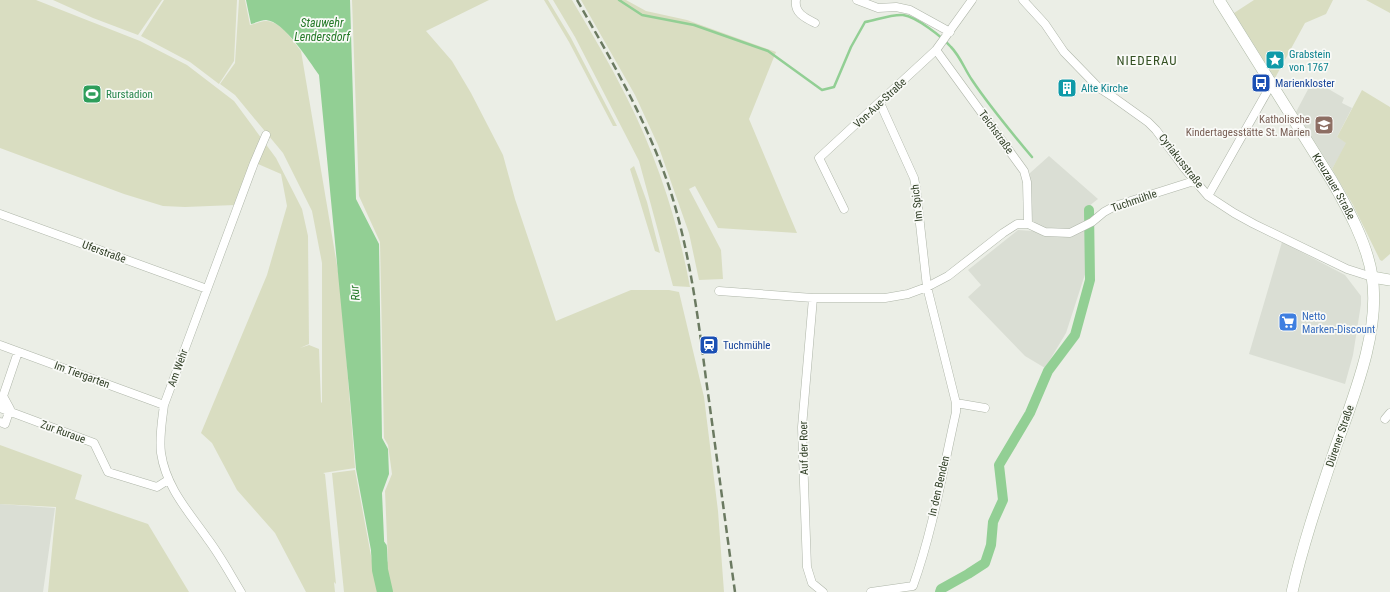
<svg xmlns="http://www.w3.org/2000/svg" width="1390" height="592" viewBox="0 0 1390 592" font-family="'Roboto Condensed',sans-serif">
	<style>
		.built { fill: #daded4 }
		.green { fill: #d9ddc1 }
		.water { fill: #92cf94 }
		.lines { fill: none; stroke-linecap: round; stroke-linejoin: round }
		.stream { stroke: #92cf94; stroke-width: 2.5 }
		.canal { stroke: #92cf94; stroke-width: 10 }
		.river { stroke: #92cf94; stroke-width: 16 }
		.street-casing { stroke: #afb6a9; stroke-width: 9 }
		.secondary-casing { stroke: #aeb9a5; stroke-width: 12 }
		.street { stroke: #fff; stroke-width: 8 }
		.secondary { stroke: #fff; stroke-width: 11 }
		.rail { stroke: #6b7a61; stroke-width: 2.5; stroke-dasharray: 8 4; stroke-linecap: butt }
		.labels { text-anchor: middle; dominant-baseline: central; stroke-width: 3.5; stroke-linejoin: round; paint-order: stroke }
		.culture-label { font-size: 11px; fill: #0d838f; stroke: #f9faf7; text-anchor: start }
		.transit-label { font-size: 11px; fill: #164399; stroke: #f9faf7; text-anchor: start }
		.leisure-label { font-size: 11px; fill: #27864d; stroke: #f9faf7; text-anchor: start }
		.street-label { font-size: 11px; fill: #303f26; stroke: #f9faf7 }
		.education-label { font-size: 11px; fill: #785e54; stroke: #f9faf7; text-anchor: end }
		.shop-label { font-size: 11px; fill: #366cbe; stroke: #f9faf7; text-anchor: start }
		.water-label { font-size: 12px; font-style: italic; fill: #237826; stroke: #f9faf7 }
		.quarter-label { font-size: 13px; letter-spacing: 1px; fill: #345123; stroke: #f9faf7 }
	</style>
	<rect width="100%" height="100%" fill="#ebeee6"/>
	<path class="built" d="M1313,80L1344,98L1342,103L1352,108L1337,137L1347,143L1332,169L1296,112Z
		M1049,156L1098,199L1089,206L1084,221L1088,265L1066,333L1045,368L1025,356L968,297L981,285L968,270L1018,230L1033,231L1030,173Z
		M1282,242L1345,275L1361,296V304L1353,355L1345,384L1249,354Z
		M0,504L55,508L43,592H0Z"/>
	<path class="green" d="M0,0H36L140,41L187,65L234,101L276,158L302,209L308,236L309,344L300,348L309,345L319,349L321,403L322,402V263L312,211L283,153L235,95L220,84L235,63L239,0H245L250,25C255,24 261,21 266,21C281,21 293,41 301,51L341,289L355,468L323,473L325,474L336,584L334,582L335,592H306L275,533L237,490L212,443L201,433L267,275L287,206L281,174L251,161L235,205L185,207L163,206L124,194L0,148Z
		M53,0H162L138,35L93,18Z
		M164,0H237L234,61L219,84L190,62L141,36Z
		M352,0H489L426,31L452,61L471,93L503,155L515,199L556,321L631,290H669L679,292L704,397L718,511L724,592H387L383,569L388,561L385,491L392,474L388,445L384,438L380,242L359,196Z
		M544,0H548L571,38L617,126H613L569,42Z
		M553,0H572C591,32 610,64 627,98C657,157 678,222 690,287L673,286L639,161L575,37Z
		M581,0H626L646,11L687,20L776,52L749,119L797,233L718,228L695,186L689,189L721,250L723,279L699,280L689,233L658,145L635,95Z
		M1254,0H1333L1326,14L1305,23L1275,78L1234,13Z
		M1366,0H1390V13Z
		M1362,90L1390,107V254L1382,261L1380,260L1353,205L1332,169L1346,143L1337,137Z
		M634,166L647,202L660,253L655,251L630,169Z
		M0,445L82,475L75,499L148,524L189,592H48L56,507L0,504Z
		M355,470L372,561L381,576L383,592H344L332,473Z"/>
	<path class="water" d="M246,0H350L356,199L379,244L382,438L388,449L389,474L382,493L385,561L382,569L380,570L373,561L356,469L350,399L319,75C309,61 284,21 266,20C262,20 255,23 251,24Z"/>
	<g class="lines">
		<path class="stream" d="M619,0L642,15L694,25L768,51L822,90L834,87L851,47L865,22C876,20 892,14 903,15C917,17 942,37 951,47C960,56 965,70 972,80C990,107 1011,132 1032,157"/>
		<path class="canal" d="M940,592L941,589L968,574L985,563L991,545L993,522L1003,500L999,465L1030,413L1048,371L1075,335L1090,280L1089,210"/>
		<path class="river" d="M379,548L380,570L385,592"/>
		<defs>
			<path id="street" d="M796,0C794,13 805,18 815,23
				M857,0L878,8L896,7L910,10L950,32
				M1023,0L1045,24L1064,52L1099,88L1113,97L1148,122L1156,130L1185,169L1208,196L1234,213L1254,224L1347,269L1372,277
				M936,50L1024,171L1027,182L1028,224
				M1208,196L1272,83
				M844,209L819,158L936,50L972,0
				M0,214L207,289
				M719,291L813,298H885L908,294L927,287L948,276L1003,233L1017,224H1028L1045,232L1070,233L1092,222L1104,212L1115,206L1194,181
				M813,298L802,427L807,567L812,583L823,592
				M0,345L164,405
				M0,397L4,398L10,409L5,424L0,422
				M956,403L985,408
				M0,405L18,352
				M0,408L94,443L108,472L157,487L168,480
				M1385,419L1390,413
				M241,592C230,574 220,555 207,538C188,511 166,487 161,453C159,437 162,421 164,405L254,163L266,135
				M871,592L913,586C933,530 943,470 956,412V403L927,287L916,188L914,178L880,103"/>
			<g id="secondary">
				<path id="s1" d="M1219,0L1332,181C1348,209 1367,243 1372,276C1381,331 1353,398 1335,449C1319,497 1303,544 1292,592"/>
				<path d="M1372,277L1390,280"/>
			</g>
		</defs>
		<use href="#street" class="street-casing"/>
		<use href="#secondary" class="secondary-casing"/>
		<use href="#street" class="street"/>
		<use href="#secondary" class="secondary"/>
		<path class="rail" d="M577,0C613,63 650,126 672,196C690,255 698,317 706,379C716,450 725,521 735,592"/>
	</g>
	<defs>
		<symbol id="sight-square" viewBox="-11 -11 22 22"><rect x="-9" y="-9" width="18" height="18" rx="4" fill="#0f9aa8" stroke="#f9faf7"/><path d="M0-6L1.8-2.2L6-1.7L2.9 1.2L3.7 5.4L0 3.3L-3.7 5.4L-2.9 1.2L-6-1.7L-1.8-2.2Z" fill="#fff"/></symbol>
		<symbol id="bus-square" viewBox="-11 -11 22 22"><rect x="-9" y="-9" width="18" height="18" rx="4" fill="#1a4fb4" stroke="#f9faf7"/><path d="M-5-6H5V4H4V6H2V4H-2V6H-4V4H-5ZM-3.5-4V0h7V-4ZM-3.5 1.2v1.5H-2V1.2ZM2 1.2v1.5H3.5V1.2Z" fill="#fff"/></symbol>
		<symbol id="building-square" viewBox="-11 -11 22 22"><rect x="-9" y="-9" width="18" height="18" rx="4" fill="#0f9aa8" stroke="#f9faf7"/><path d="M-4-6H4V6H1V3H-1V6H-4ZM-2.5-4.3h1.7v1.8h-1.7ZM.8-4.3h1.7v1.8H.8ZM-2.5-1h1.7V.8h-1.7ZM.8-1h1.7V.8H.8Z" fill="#fff"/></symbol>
		<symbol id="stadium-square" viewBox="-11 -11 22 22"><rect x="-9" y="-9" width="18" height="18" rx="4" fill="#2e9e5b" stroke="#f9faf7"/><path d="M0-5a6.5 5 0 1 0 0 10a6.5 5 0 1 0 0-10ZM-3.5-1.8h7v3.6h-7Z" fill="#fff"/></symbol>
		<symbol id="school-square" viewBox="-11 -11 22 22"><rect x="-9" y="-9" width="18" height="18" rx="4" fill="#8d6e63" stroke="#f9faf7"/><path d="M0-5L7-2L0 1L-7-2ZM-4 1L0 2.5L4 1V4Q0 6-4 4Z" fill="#fff"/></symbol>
		<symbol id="supermarket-square" viewBox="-11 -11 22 22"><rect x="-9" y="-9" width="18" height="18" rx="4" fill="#3f7fe0" stroke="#f9faf7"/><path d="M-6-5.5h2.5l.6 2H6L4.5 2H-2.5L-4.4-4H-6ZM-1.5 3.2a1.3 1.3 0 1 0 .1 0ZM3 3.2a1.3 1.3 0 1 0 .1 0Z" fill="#fff"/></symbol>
		<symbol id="station-square" viewBox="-11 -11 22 22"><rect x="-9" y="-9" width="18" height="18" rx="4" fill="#1a4fb4" stroke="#f9faf7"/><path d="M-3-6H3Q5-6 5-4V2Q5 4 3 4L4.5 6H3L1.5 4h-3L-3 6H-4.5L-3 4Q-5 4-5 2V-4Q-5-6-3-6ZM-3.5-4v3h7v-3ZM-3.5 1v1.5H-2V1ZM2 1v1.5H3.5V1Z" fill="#fff"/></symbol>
	</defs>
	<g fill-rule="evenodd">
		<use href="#sight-square" x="1264" y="49" width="22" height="22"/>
		<use href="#bus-square" x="1250" y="72" width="22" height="22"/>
		<use href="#building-square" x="1056" y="77" width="22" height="22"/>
		<use href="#stadium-square" x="81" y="83" width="22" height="22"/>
		<use href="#school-square" x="1313" y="114" width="22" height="22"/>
		<use href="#supermarket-square" x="1277" y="311" width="22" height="22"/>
		<use href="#station-square" x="698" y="334" width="22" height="22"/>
	</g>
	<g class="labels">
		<g class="culture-label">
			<text x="1289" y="54">Grabstein<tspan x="1289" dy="13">von 1767</tspan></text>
			<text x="1081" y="88">Alte Kirche</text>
		</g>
		<g class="transit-label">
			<text x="1275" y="83">Marienkloster</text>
			<text x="723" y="345">Tuchmühle</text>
		</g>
		<g class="leisure-label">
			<text x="106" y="94">Rurstadion</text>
		</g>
		<g class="street-label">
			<text transform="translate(880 103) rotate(-43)">Von-Aue-Straße</text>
			<text transform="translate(996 132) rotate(54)">Teichstraße</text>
			<text transform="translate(1181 161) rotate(52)">Cyriakusstraße</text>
			<text stroke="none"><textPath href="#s1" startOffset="219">Kreuzauer Straße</textPath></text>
			<text transform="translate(1134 201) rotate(-19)">Tuchmühle</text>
			<text transform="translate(917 203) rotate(-96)">Im Spich</text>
			<text transform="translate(104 252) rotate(20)">Uferstraße</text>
			<text transform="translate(178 368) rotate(-70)">Am Wehr</text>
			<text transform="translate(82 375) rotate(20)">Im Tiergarten</text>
			<text transform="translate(63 432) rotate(20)">Zur Ruraue</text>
			<text transform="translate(1340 436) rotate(-71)">Dürener Straße</text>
			<text transform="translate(804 448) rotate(-91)">Auf der Roer</text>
			<text transform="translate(939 486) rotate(-77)">In den Benden</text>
		</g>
		<g class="education-label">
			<text x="1310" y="119">Katholische<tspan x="1310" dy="13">Kindertagesstätte St. Marien</tspan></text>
		</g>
		<g class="shop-label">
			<text x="1302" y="316">Netto<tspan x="1302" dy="13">Marken-Discount</tspan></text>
		</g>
		<g class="water-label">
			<text x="322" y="23">Stauwehr<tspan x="322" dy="14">Lendersdorf</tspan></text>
			<text transform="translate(355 293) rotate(-95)">Rur</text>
		</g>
		<g class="quarter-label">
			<text x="1147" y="60">NIEDERAU</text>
		</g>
	</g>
</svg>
